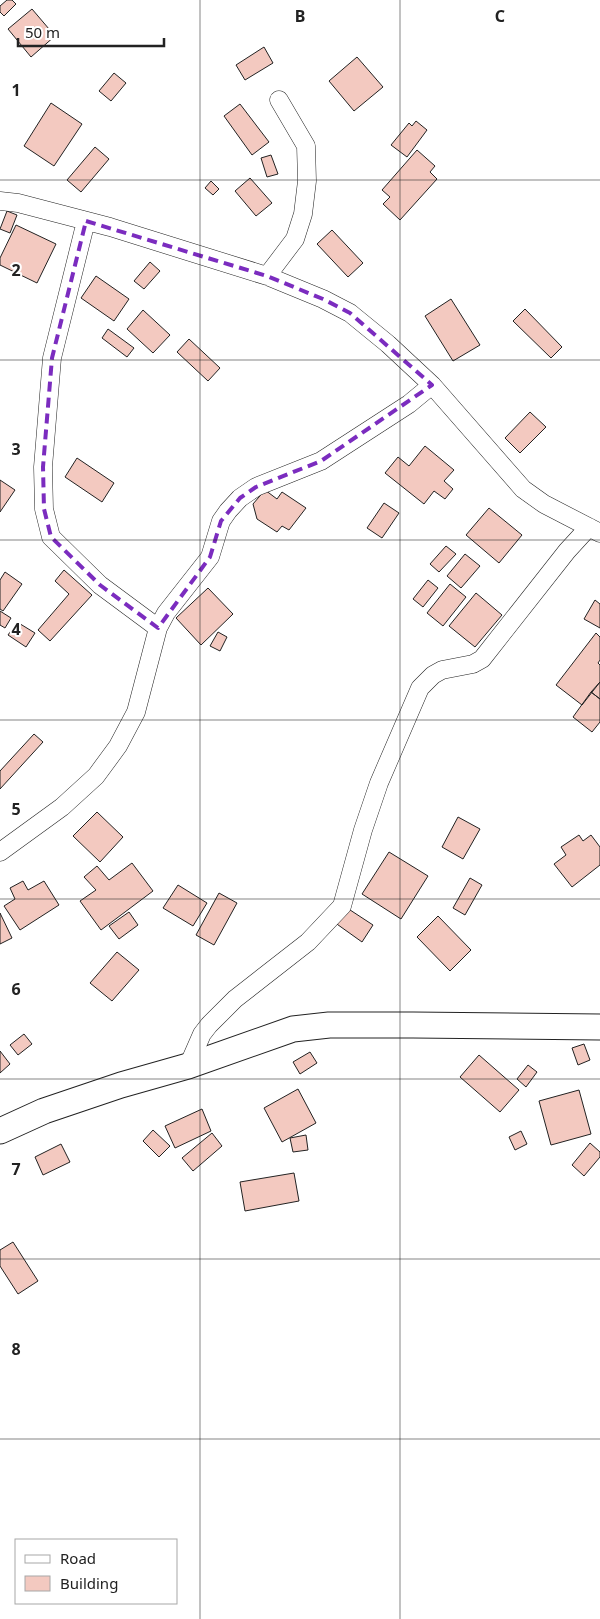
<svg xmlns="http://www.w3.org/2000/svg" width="600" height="1619" viewBox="0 0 600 1619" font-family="'Noto Sans',sans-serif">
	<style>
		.building { fill: #f3c9c0; stroke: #222 }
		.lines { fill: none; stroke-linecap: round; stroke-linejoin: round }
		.street-casing { stroke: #222; stroke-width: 19 }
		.secondary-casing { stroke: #222; stroke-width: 27 }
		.street { stroke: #fff; stroke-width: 18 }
		.secondary { stroke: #fff; stroke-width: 25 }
		.marked { fill: none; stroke: #7b2cbf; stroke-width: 4; stroke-dasharray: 10 6; stroke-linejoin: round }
		.grid { fill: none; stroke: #222; stroke-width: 1; stroke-opacity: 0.55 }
		.grid-label { font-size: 16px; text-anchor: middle; font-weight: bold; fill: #222; stroke: #fff; stroke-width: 4; stroke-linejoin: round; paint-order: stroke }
	</style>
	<rect width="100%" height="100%" fill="#fff"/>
	<path class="building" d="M7,0H12L16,4L4,16L0,12V6Z
		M32,9L55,36L31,57L8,29Z
		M264,47L273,63L245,80L236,65Z
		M357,57L383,87L354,111L329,81Z
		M114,73L126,83L111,101L99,91Z
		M51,103L82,124L54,166L24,146Z
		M240,104L269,142L252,155L224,116Z
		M416,121L427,130L407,157L391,145L409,123L412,126Z
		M95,147L109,159L81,192L67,180Z
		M417,150L435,166L430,172L437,179L400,220L383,204L390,197L382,190Z
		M271,155L278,174L267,177L261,158Z
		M250,178L272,203L256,216L235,191Z
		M211,181L219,189L213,195L205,188Z
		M7,211L17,215L10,233L0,229Z
		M16,225L56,244L37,283L0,265V258Z
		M332,230L363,263L348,277L317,244Z
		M150,262L160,271L144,289L134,281Z
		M96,276L129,299L114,321L81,298Z
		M451,299L480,345L453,361L425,316Z
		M525,309L562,347L551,358L513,321Z
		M143,310L170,335L153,353L127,329Z
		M108,329L134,348L127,357L102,338Z
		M189,339L220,368L208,381L177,352Z
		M530,412L546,427L520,453L505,438Z
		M425,446L454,470L444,481L453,489L445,499L434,491L424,504L385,473L398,457L409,466Z
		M77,458L114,483L102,502L65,477Z
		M0,480L15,490L0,512Z
		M265,490L277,499L282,492L306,508L289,530L282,526L277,532L257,519L253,504Z
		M384,503L399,513L382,538L367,528Z
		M489,508L522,535L499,563L466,535Z
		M446,546L456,554L439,572L430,564Z
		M465,554L480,566L461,588L447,576Z
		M64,570L92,595L50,641L38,630L69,594L55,581Z
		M5,572L22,584L3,611L0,609V580Z
		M428,580L438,588L423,607L413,599Z
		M450,584L466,597L443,626L427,613Z
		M208,588L233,614L201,645L176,618Z
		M476,593L502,615L475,647L449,626Z
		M595,600L600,604V628L584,619Z
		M0,611L11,618L5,628L0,625Z
		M17,622L35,633L26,647L8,635Z
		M218,632L227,637L220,651L210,646Z
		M596,633L600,637V660L598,663L600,665V682L582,705L556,685Z
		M600,682V699L591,692Z
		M591,692L600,699V722L592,732L573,717Z
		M34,734L43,742L0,789V771Z
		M97,812L123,837L100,862L73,836Z
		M458,817L480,829L463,859L442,847Z
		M579,835L583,841L591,835L600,847V865L572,887L554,864L566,855L561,847Z
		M389,852L428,876L401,919L362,894Z
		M132,863L153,891L101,930L80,901L96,890L84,877L97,866L109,880Z
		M470,878L482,885L465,915L453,908Z
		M23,881L28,890L44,881L59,905L20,930L4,906L15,899L10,888Z
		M178,885L207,903L193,926L163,908Z
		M219,893L237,903L214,945L196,935Z
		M344,906L373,925L362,942L334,922Z
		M129,912L138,925L119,939L109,926Z
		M0,913L12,938L0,944Z
		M438,916L471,950L450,971L417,937Z
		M117,952L139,970L112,1001L90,983Z
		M24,1034L32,1044L18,1055L10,1045Z
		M584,1044L590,1060L578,1065L572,1048Z
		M0,1051L10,1064L0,1073Z
		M310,1052L317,1063L300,1074L293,1062Z
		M479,1055L519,1090L500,1112L460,1077Z
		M528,1065L537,1072L526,1087L517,1079Z
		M298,1089L316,1123L282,1142L264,1108Z
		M579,1090L591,1134L551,1145L539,1101Z
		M202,1109L211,1131L175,1148L165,1126Z
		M153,1130L170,1146L159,1157L143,1141Z
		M521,1131L527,1144L515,1150L509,1137Z
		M212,1133L222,1146L193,1171L182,1158Z
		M306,1135L308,1150L293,1152L290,1138Z
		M590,1143L600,1152V1157L584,1176L572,1165Z
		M61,1144L70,1162L43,1175L35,1157Z
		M294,1173L299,1201L245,1211L240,1182Z
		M13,1242L38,1281L18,1294L0,1266V1250Z"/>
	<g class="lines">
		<defs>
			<path id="street" d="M0,201L18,203L110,227L267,276L323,299L350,313L388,344L432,385L523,489L544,504L600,533
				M86,221L52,358L43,467L44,509L51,537L100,585L158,628
				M267,276L295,239L303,214L307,181L306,146L279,100
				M0,852L62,807L96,776L118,746L136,712L158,628L166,613L210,557L221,521L228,511L240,498L256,487L321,461L409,404L432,385
				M188,1066L202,1034L209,1025L235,999L308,942L342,906L363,830L379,783L420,688L433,675L442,670L473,664L482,659L567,551L589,527"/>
			<path id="secondary" d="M0,1131L44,1111L121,1085L188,1066L293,1029L329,1025H413L600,1027"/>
		</defs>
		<use href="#street" class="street-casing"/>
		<use href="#secondary" class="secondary-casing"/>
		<use href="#street" class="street"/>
		<use href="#secondary" class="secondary"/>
	</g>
	<path class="marked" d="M86,221L267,276L323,299L350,313L432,385L321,461L256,487L240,498L221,521L210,557L158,628L100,585L51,537L44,509L43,467L52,358Z"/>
	<path class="grid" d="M200,0V1619M400,0V1619M0,180H600M0,360H600M0,540H600M0,720H600M0,899H600M0,1079H600M0,1259H600M0,1439H600"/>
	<g class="grid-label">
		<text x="300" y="22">B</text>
		<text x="500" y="22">C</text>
		<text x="16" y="96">1</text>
		<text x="16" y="276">2</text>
		<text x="16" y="455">3</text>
		<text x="16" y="635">4</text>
		<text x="16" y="815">5</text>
		<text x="16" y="995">6</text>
		<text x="16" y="1175">7</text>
		<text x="16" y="1355">8</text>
	</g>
	<rect x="15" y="1539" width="162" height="65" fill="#ffffff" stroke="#a7a7a7"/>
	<rect x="25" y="1555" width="25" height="8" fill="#ffffff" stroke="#a7a7a7"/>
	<text x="60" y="1564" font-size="15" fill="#222222">Road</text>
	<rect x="25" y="1576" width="25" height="15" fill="#f3c9c0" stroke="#a7a7a7"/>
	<text x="60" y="1589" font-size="15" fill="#222222">Building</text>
	<path d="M18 38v8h146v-8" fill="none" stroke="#222222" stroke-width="2.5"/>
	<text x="25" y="38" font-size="15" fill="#222222" stroke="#ffffff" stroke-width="4" paint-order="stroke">50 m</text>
</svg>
